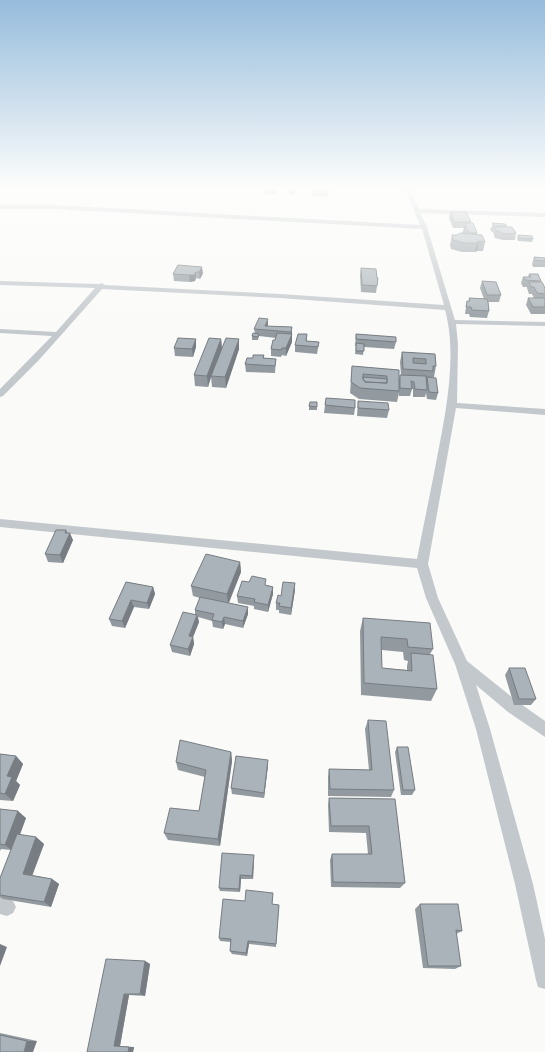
<svg xmlns="http://www.w3.org/2000/svg" width="545" height="1052" viewBox="0 0 545 1052" font-family="Commissioner,sans-serif">
	<style>
		.lines { fill: none; stroke-linecap: round; stroke-linejoin: round }
		.street { fill: #c3c8cc; fill-rule: evenodd }
		.wall { fill: #929a9f; fill-rule: evenodd }
		.shaded-wall { fill: #777d82 }
		.building { fill: #aab3b9; stroke: #777d82; fill-rule: evenodd }
	</style>
	<rect width="100%" height="100%" fill="#fafaf8"/>
	<g class="lines">
		<path class="street" d="M404,187H409L419,209L545,213V217L420,213L427,227L455,320L545,322V326L456,324L458,344L457,403L545,409V415L456,408L428,564L438,598L467,661L518,702L545,721V737L508,712L476,685L490,729L533,884L545,939V989L538,987L536,980L515,884L476,729L455,664L426,598L417,568L0,527V519L417,559C423,527 430,495 436,463C445,417 458,356 445,310L280,298L102,289L38,361L3,396L0,397V389L52,336L0,333V329L56,332L95,288L0,285V281L99,284L102,283L105,285L280,294L444,305L422,229L54,209H0V205H54L420,225Z
			M0,896L13,901L16,907L13,913L7,916L0,914Z"/>
	</g>
	<path class="wall" d="M277,187L276,194H264V188Z
		M296,187L295,195H289V192Z
		M329,189L328,197L312,196L313,190Z
		M450,212L471,222V223L477,233V235L485,242L483,251H477L475,252H462L451,249L450,245L452,235H457L462,233L464,228H453L449,218Z
		M492,223L507,227L516,233L515,240H503L495,238L493,232H492L490,230L491,227H492Z
		M518,235L533,239L532,242L518,241L517,238Z
		M534,257L545,258V267H533L532,264Z
		M178,265L203,273L200,279L196,278L195,281L190,282L174,281L173,274Z
		M361,268L377,278H378L376,293L361,292L360,275Z
		M529,274L541,281V282L545,288V314H531L526,305L528,298H534L532,294H529L527,288V287H523L521,283L523,277H528Z
		M482,281L501,295L499,302H488L489,311L487,318L470,317L469,314H465L467,301H469V298L484,299L480,288Z
		M268,326L292,327V342L286,356L282,355L281,357L271,356V349L276,338L259,336L258,340H252V336L255,333L254,329Z
		M307,334V341L319,342L317,354L295,352V345Z
		M356,334L396,342L394,349L364,347L363,355L355,354L356,346H355Z
		M196,339V347L193,357L175,356L174,348Z
		M221,339L222,348L239,349L226,388L212,387L211,377L208,387L195,386L194,375Z
		M402,352L435,354L436,366L434,377H432L438,393L436,400L427,399L426,393L425,397H413V389H412L410,396H399V393L397,402L359,399L350,393L352,366L399,370V379L400,375H401L400,362Z
		M264,355V358L276,359L275,373L246,372L245,364L253,358Z
		M326,398L355,408L354,415L324,413Z
		M358,401L389,410L387,418L357,416Z
		M317,402V410H309V406Z
		M66,530L67,533L73,540L63,563L48,562L45,554Z
		M240,562L241,572L229,603L248,607V614L243,628L225,624L223,629L213,627L212,621L198,617L199,622L193,637L194,644L190,656L172,652L170,645L195,614V610L200,598L193,596L191,586Z
		M126,582L153,587L155,594L149,609L134,607L125,628L112,626L109,619Z
		M267,585L273,587V594L268,612L254,609V606L238,603L237,596Z
		M295,590L291,615L279,613V610H276V603L281,596Z
		M363,618L433,649L430,654L437,689L431,701L361,695L360,631ZM382,650L403,652L404,660L408,661L407,666V670L382,668Z
		M509,668L536,699L531,705H514L505,675Z
		M368,720L394,790L391,797L328,796V777L329,769L369,770L365,729Z
		M397,747L415,790L412,795H401L395,752Z
		M231,752L232,761L220,846L168,840L164,833L199,811L205,777L178,770L176,762Z
		M0,754L16,756L23,764L16,781L20,785L13,801L0,800Z
		M268,765L264,798L232,794L231,788Z
		M329,798L395,799L405,883L400,888L331,887L330,860L332,854H368L366,833L329,832L328,805Z
		M0,809L26,818L20,835L36,837L44,844L32,875L52,879L59,884L51,907L3,899L0,897V878L11,850L1,849L0,851Z
		M254,855V859L253,879H241L240,892L220,891L219,888Z
		M273,898L272,904L279,905L276,947L249,944L247,956L232,954L230,951L231,942L220,941L219,938L245,901Z
		M420,904L462,931L456,934L461,966L455,969L423,968L415,909Z
		M145,961L150,964L145,996L129,995L120,1046L134,1047L133,1052H87Z
		M0,1033L37,1041L0,1052Z"/>
	<path class="shaded-wall" d="M479,241L477,251L475,252L477,243Z
		M202,267L203,273L200,279L199,272Z
		M196,272V278L195,281L190,282L189,275Z
		M268,319V326H265Z
		M292,327V342L286,356V348L290,338L291,332Z
		M196,339V347L193,357L192,349Z
		M221,339L222,349L211,376V377L208,387L207,376Z
		M239,339V349L226,388L225,377Z
		M66,530L68,536L70,533L73,540L63,563L60,555Z
		M240,562L241,572L228,604L227,594Z
		M295,583V590L291,615V608Z
		M153,587L155,594L149,609L147,603Z
		M273,587V594L268,612V605Z
		M131,600L134,607L125,628L122,621Z
		M248,607V614L243,628V621Z
		M197,615L199,622L193,637L194,644L190,656L188,649L189,636Z
		M224,617L225,624L223,629L222,622Z
		M231,752L232,761L220,846L218,839Z
		M16,756L23,764L16,781L20,785L13,801L5,794L7,776Z
		M268,760V765L264,798V793Z
		M18,811L26,818L13,851L5,845Z
		M36,837L44,844L31,879L23,874Z
		M254,855V859L253,879L252,876Z
		M240,875L241,879L240,892L239,889Z
		M52,879L59,884L51,907L44,902Z
		M248,941L249,944L247,956L246,953Z
		M0,944L7,947L0,966Z
		M145,961L150,964L145,996L140,994Z
		M124,994L129,995L120,1046H114Z
		M27,1041H37L33,1052H24Z
		M129,1047H134L133,1052H128Z"/>
	<path class="building" d="M264,187H276V189L264,188Z
		M290,187H296L295,192H289Z
		M314,187L329,189V191L313,190Z
		M450,212H466L471,222H454Z
		M465,223H473L477,233H469L468,230H465L464,227L467,228Z
		M492,223L505,224L507,226H494Z
		M494,227H512L516,233L505,234L497,231Z
		M460,233L482,235L485,242L479,241L477,243H464L453,240L452,235H457Z
		M518,235L532,236L533,239L519,238Z
		M534,257L545,258V261L535,260Z
		M178,265L202,267L199,272H196L194,275H189L173,274Z
		M361,268L376,269L377,278H378L377,286L362,285Z
		M529,274H538L541,281L525,280L523,277H531Z
		M482,281L496,282L501,295H487Z
		M529,282H542L545,288V294L537,293L534,287H531Z
		M469,298L487,299L488,302L489,311L472,310L471,307H466L467,301H470Z
		M528,298H544L545,299V307H533Z
		M259,318L268,319L265,326L292,327L291,332L254,329Z
		M253,333L259,334L258,337L252,336Z
		M277,333L292,334L286,348H282L281,350L271,349L273,340H275Z
		M298,334H307L306,341L319,342L318,347L295,345Z
		M356,334L396,337V342L356,339Z
		M178,338L196,339L192,349L174,348Z
		M209,338L221,339L207,376L194,375Z
		M226,338L239,339L225,377L211,376Z
		M356,343L364,344V351H356Z
		M402,352L435,354L436,366H433V371L403,369ZM413,358L426,359V364L413,363Z
		M253,355H264L263,358L276,359L275,366L245,364L247,358H253Z
		M352,366L399,370V391L360,388L351,382ZM363,374L387,376V383L365,382L363,379Z
		M400,375L426,376L427,390L415,389L414,382L411,381L412,389L400,388Z
		M363,377L387,379V383L365,382L363,379Z
		M427,377L436,378L438,393L429,392Z
		M326,398L355,400V408L325,405Z
		M358,401L388,403L389,410L358,408Z
		M310,402H317V407L309,406Z
		M56,530H66L65,533H70L60,555L45,554Z
		M206,554L240,562L227,594L191,586Z
		M252,576L266,579L265,585L273,587L268,605L254,602L255,599L237,596L242,581L249,582Z
		M126,582L153,587L147,603L131,600L122,621L109,619Z
		M283,582L295,583L291,608L279,606L280,603H276L278,595L281,596Z
		M200,597L248,607L243,621L224,617L222,622L212,620L214,614L195,610Z
		M183,612L197,615L189,636L193,637L188,649L170,645Z
		M363,618L430,623L433,649L408,647L407,639L381,637L382,668L412,671L411,653L433,655L437,689L364,683Z
		M509,668H525L536,699H519Z
		M368,720L386,721L394,790L330,789L329,769L372,770Z
		M180,740L231,752L218,839L164,833L170,808L199,811L206,770L176,762Z
		M397,747H408L415,790H403Z
		M0,754L16,756L7,776L12,777L5,794L0,793Z
		M236,756L268,760L264,793L231,788Z
		M329,798L395,799L405,883L333,882L332,854H372L369,826H331Z
		M0,809L18,811L5,845L0,844Z
		M17,834L36,837L23,874L52,879L44,902L0,895V878Z
		M222,853L254,855L252,876L240,875L239,889L219,888Z
		M246,890L273,893L272,904L279,905L276,944L248,941L246,953L230,951L231,939L219,938L223,899L245,901Z
		M420,904H458L462,931L456,930L461,966H428Z
		M106,959L145,961L140,994H124L114,1046L129,1047L128,1052H87Z
		M0,1035L27,1041L24,1052H0Z"/>
	<linearGradient id="sky" x2="0" y2="1"><stop stop-color="#96bcdc"/><stop offset="0.56" stop-color="#fdfdfc"/><stop offset="1" stop-color="#fdfdfc" stop-opacity="0"/></linearGradient>
	<rect width="545" height="335" fill="url(#sky)"/>
</svg>
